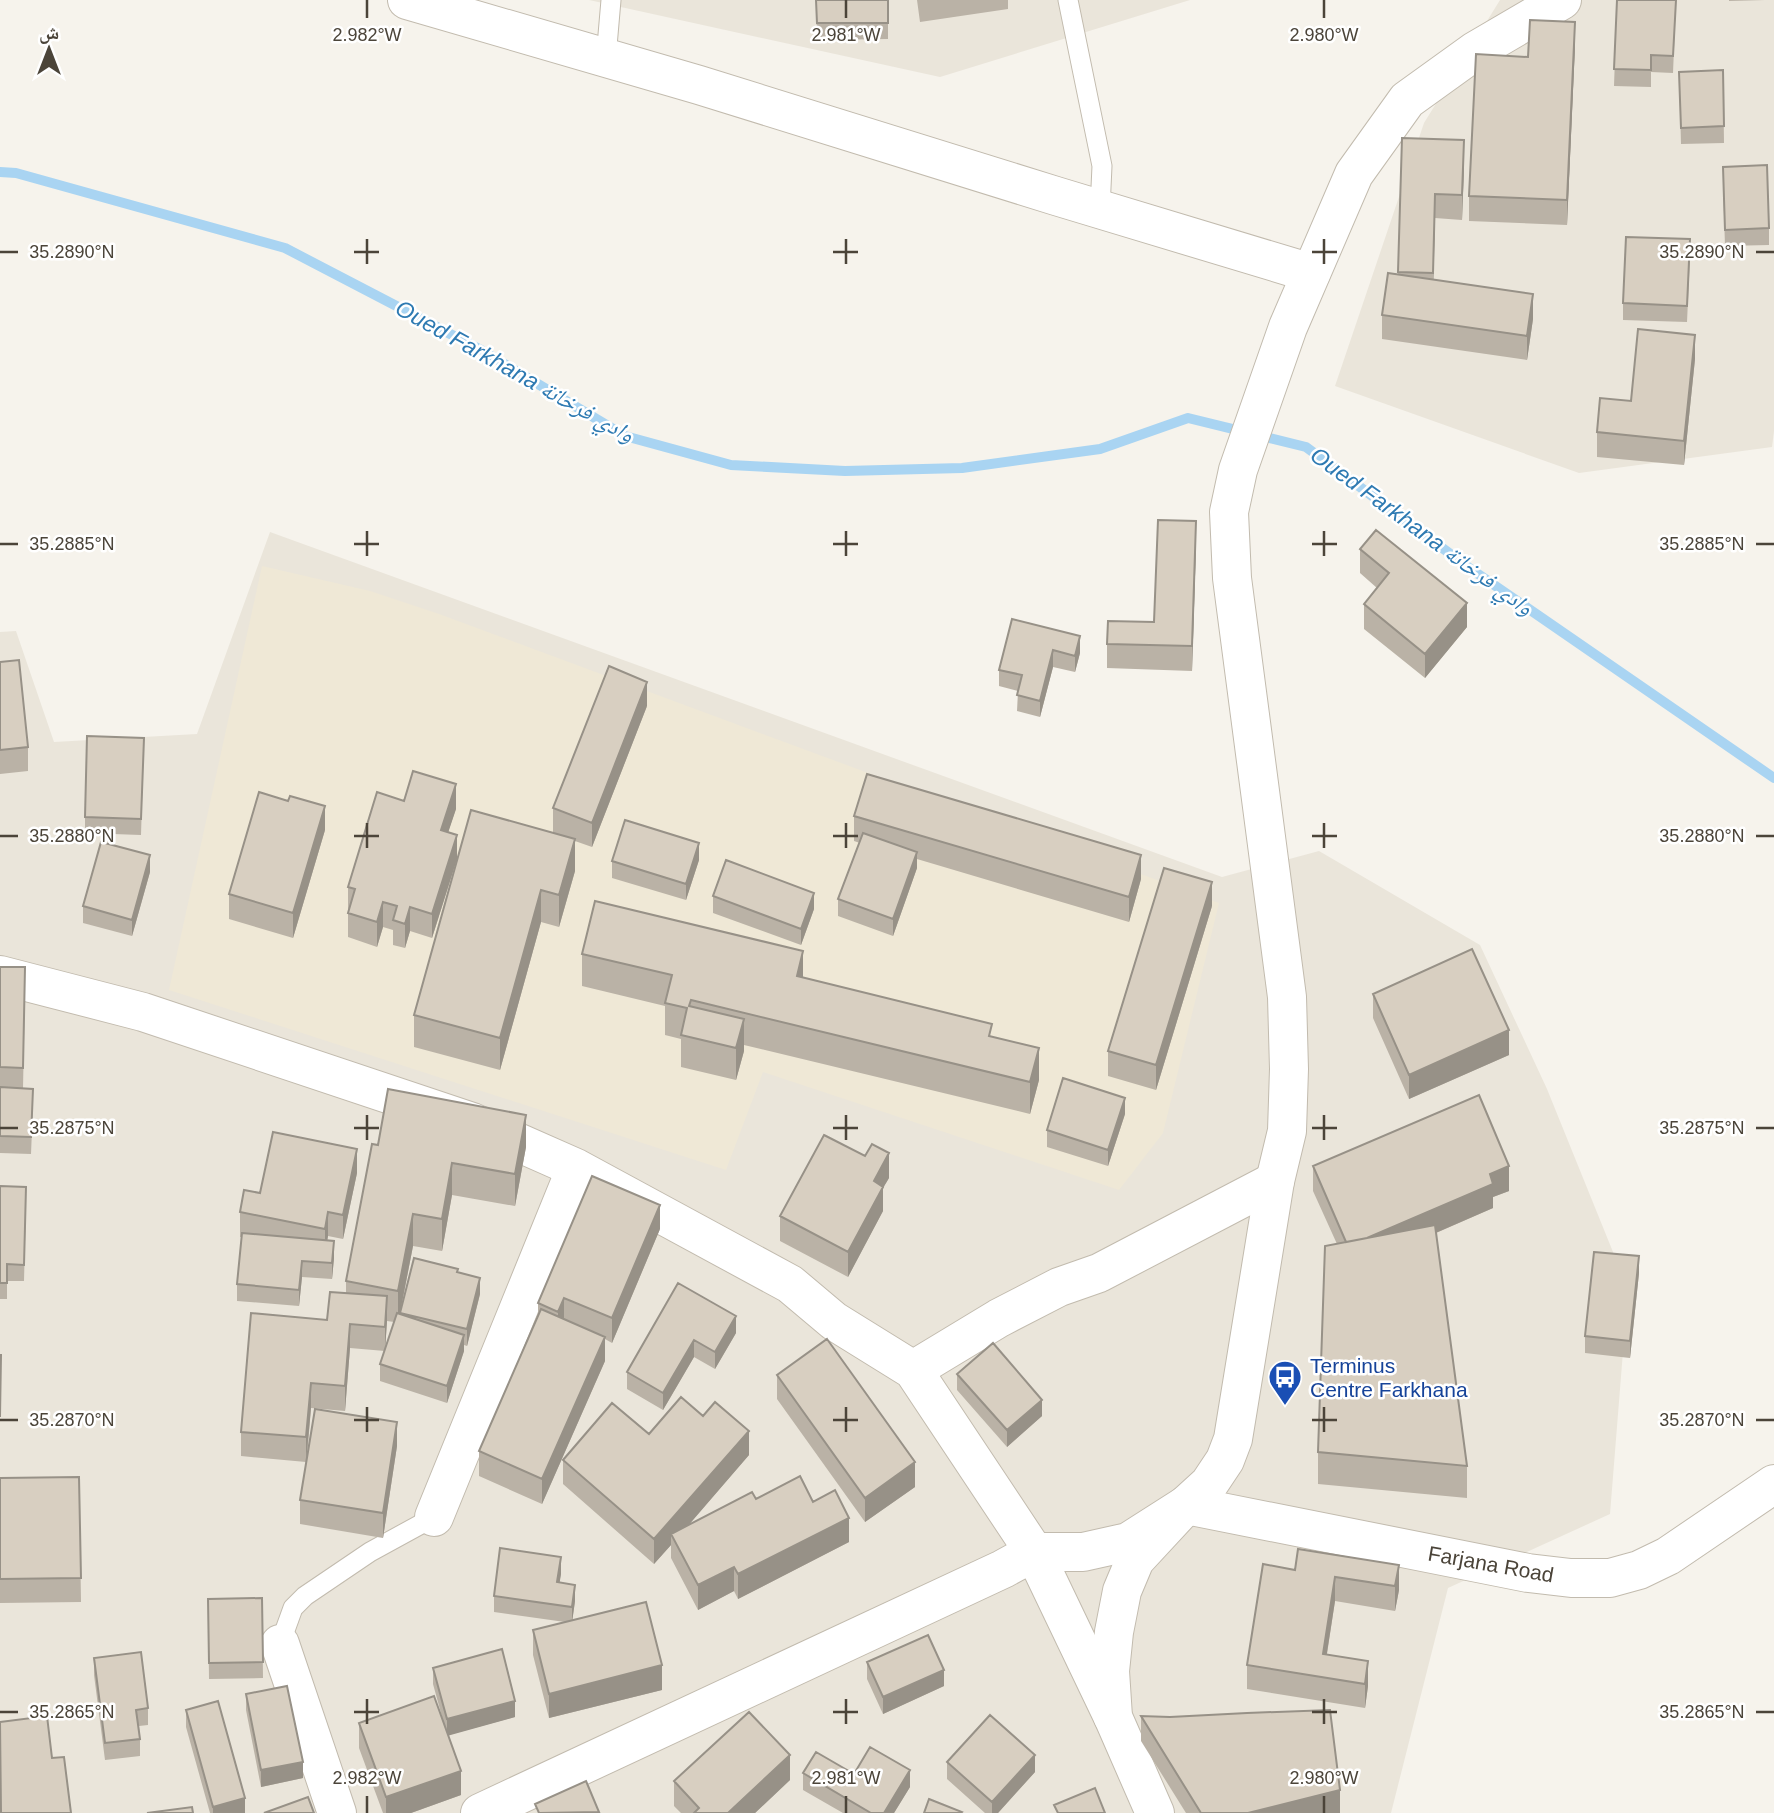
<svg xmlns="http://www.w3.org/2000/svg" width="1774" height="1813" viewBox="0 0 1774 1813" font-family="Arial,'Noto Naskh Arabic',sans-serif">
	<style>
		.residential { fill: #eae5da }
		.education { fill: #efe8d6 }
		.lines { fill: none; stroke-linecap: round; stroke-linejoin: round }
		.stream { stroke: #a9d4f2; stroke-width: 10 }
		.service-casing { stroke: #c2bbae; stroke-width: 21 }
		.minor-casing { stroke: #c2bbae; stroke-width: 40 }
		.tertiary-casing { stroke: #c2bbae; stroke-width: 40 }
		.service { stroke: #fff; stroke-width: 19 }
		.minor { stroke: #fff; stroke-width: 38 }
		.tertiary { stroke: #fff; stroke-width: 38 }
		.wall { fill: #bab2a6; fill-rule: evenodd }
		.shaded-wall { fill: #979187 }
		.building { fill: #d8cfc1; stroke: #979187; stroke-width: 2 }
		.ticks { fill: none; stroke: #4b4439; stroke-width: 2.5 }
		.labels { text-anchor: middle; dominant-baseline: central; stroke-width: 5; stroke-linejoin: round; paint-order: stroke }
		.transit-label { font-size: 21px; fill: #164399; stroke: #fff; text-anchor: start }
		.street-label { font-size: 21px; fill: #4b4439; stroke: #fff }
		.water-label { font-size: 23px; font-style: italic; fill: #2e7ab2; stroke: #fff }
		.ticks-label { font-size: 18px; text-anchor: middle; fill: #4b4439; stroke: #fff; stroke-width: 5; stroke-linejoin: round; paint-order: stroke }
	</style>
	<rect width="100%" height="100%" fill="#f6f3ec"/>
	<path class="residential" d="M589,0H1190L940,77Z
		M1500,0H1774V431L1772,447L1579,473L1335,386L1424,123Z
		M270,532L1222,877L1319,851L1480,945L1547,1089L1628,1289L1610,1514L1448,1588L1391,1813H0V632L16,631L54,742L197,734Z"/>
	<path class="education" d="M262,566L370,591L439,614L1219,903L1163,1133L1119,1190L763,1072L726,1170L169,990Z"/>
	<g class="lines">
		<path class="stream" d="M0,172L16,173L285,248L481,350L625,436L731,465L845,471L962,468L1100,449L1188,418L1306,447L1468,567L1774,778"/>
		<defs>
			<path id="service" d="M1068,0L1102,166L1100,209
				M606,58L611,0
				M280,1644L293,1608L305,1596L370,1552L434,1517"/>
			<path id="minor" d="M407,0L699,85L1056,196L1311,273
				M0,975L143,1012L472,1122L576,1168L790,1284L834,1321L913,1370L1034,1552L1113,1717
				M913,1370L999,1318L1059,1287L1099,1273L1275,1181
				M434,1517L576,1168
				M280,1644L337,1813
				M480,1813L1003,1569L1034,1552H1083L1128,1542L1186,1505L1528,1573L1571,1578H1610L1639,1570L1668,1556L1774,1484"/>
			<path id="tertiary" d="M1155,1813L1113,1717L1110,1671L1114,1632L1122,1591L1135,1560L1186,1505L1209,1484L1225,1460L1233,1439L1275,1181L1287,1131L1289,1069L1287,997L1232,578L1229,512L1238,470L1288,327L1354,174L1407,100L1475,51L1562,0"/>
		</defs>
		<use href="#service" class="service-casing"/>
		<use href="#minor" class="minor-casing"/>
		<use href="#tertiary" class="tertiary-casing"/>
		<use href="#service" class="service"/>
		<use href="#minor" class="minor"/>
		<use href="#tertiary" class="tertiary"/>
	</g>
	<path class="wall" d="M816,0H888V39L817,40Z
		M917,0H1008V9L920,22Z
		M1617,0H1676L1673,73L1651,72V87L1614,86Z
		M1729,0H1765L1729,1Z
		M1575,46L1567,225L1469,221V196L1528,57Z
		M1723,70L1724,143L1681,144L1679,72Z
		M1402,138L1464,165L1462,220L1435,218L1433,280L1533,319L1527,360L1382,339V315L1398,275Z
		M1723,183L1769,228V245L1725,246Z
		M1690,256L1687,322L1623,320V303Z
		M1695,359L1684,465L1597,457V432L1631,401Z
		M1196,545L1192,671L1107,668V644L1154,622Z
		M1360,549L1467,627L1425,678L1364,629V604L1377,588L1360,573Z
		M1012,619L1080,653L1075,672L1053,667L1040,717L1017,711L1018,691L999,686V670Z
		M0,662L28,747V771L0,774Z
		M647,706L592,847L575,841V871L559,927L541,922L500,1070L414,1047V1015L553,832V808Z
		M144,738L141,835L85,833V817Z
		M404,801L456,809L448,832L457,859L432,938L410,931L405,948L393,945V930L383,927L377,947L348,937V887Z
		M854,816L1141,879L1129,922L917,859V868L893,936L838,916V899L860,843L854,841Z
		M325,830L293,938L229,919V894Z
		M699,860L686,900L612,878V861Z
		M150,872L132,936L83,923V906Z
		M713,896L814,909L801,945L713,913Z
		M1212,906L1156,1090L1108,1076V1051Z
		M582,954L803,978L992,1037L1039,1080L1030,1114L744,1045V1051L736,1080L681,1067V1039L665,1035V1006L582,986Z
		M0,967L25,992L23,1088L33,1105L31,1154L0,1153Z
		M1373,994L1509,1055L1409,1099L1373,1018Z
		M1125,1114L1108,1166L1047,1147V1130Z
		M372,1144L526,1147L515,1206L452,1195L442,1251L413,1246L400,1314L414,1258L458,1272L480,1294L467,1346L464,1345V1351L447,1403L380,1381V1364L385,1351L350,1348L345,1411L311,1408L307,1458L397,1446L383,1538L300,1524V1500L306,1462L241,1456V1432L327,1320L346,1293V1281ZM387,1321L394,1322L385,1350Z
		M1313,1166L1509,1191L1493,1197V1208L1436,1233L1467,1466V1498L1318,1484V1452L1337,1244L1313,1191Z
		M357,1173L343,1239L328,1236L327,1241L334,1258L332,1279L302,1277L299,1306L237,1301V1284L242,1237H240V1212L260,1193Z
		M889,1178L883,1188V1211L848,1277L780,1241V1216Z
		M0,1186L26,1204L24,1281H7V1299H0Z
		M660,1229L612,1343L605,1339V1361L542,1504L479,1476V1451L538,1315V1303Z
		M1639,1273L1630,1358L1585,1353V1336Z
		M678,1283L736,1333L715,1369L694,1357L663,1410L627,1389V1372Z
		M957,1374L1042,1416L1007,1447L957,1390Z
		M777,1375L915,1487L865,1522L777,1399Z
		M649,1434L749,1455L689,1524L756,1499L813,1502L849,1542L738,1599L734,1591L698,1610L671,1558V1545L654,1564L563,1484V1460Z
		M79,1477L81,1602L0,1603V1478Z
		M1399,1565V1590L1395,1611L1335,1601L1327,1654L1368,1686L1365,1708L1247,1689V1665L1295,1570Z
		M561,1574L559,1583L575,1601L572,1621L662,1690L549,1718L533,1655V1630L565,1622L494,1612V1596Z
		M262,1598L263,1678L209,1679L208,1599Z
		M94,1658L148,1708V1725L139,1726L140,1739V1756L105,1760L94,1675Z
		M867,1662L944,1686L883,1714L867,1679Z
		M433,1668L515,1717L448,1735L461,1795L411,1813H383L359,1748V1723L444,1724L433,1684Z
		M246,1694L303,1778L261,1787L246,1710Z
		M186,1710L245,1813H210L186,1727Z
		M1141,1716L1340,1813H1186L1141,1741Z
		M947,1762L1035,1772L998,1813H985L947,1779Z
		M803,1773L854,1774L910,1787L894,1813H843L803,1790Z
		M790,1780L755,1813H681L674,1806V1781Z"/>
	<path class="shaded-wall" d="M1575,22V46L1567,225V200Z
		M1464,140V165L1462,220V195Z
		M1435,194V218L1433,298V273Z
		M1533,294V319L1527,360V336Z
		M1695,335V359L1684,465V441Z
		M1196,521V545L1192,671V646Z
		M1467,603V627L1425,678V654Z
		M1080,636V653L1075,672V656Z
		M1053,650V667L1040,717V701Z
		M647,682V706L592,847V823Z
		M456,784V809L441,854V830Z
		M325,806V830L293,938V913Z
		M457,835V859L432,938V914Z
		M575,839V871L559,927V895Z
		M699,843V860L686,900V884Z
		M917,852V868L893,936V919Z
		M150,855V872L132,936V920Z
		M1141,855V879L1129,922V897Z
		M1212,882V906L1156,1090V1065Z
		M541,890V922L500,1070V1038Z
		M814,893V909L801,945V929Z
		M383,902V927L377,947V922Z
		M410,907V931L405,948V924Z
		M803,951V983L797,976Z
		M744,1019V1051L736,1080V1048Z
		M1509,1030V1055L1409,1099V1075Z
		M1039,1048V1080L1030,1114V1082Z
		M1125,1098V1114L1108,1166V1150Z
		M526,1115V1147L515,1206V1174Z
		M357,1149V1173L343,1239V1215Z
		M889,1153V1178L883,1188V1211L848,1277V1252L874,1181Z
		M452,1163V1195L442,1251V1219Z
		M1509,1166V1191L1493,1197V1208L1348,1271V1246L1490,1174Z
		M660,1205V1229L612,1343V1318Z
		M328,1212V1236L325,1254V1229Z
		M413,1214V1246L398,1323V1291Z
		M334,1241V1258L332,1279V1263Z
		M1639,1256V1273L1630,1358V1341Z
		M302,1261V1277L299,1306V1290Z
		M480,1278V1294L467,1346V1329Z
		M387,1296V1321L385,1351V1327Z
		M564,1298V1323L558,1337V1312Z
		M736,1316V1333L715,1369V1352Z
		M350,1324V1348L345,1411V1386Z
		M464,1335V1351L447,1403V1386Z
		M605,1337V1361L542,1504V1479Z
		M694,1340V1357L663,1410V1393Z
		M311,1383V1408L306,1462V1437Z
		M1042,1400V1416L1007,1447V1430Z
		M397,1422V1446L383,1538V1513Z
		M749,1431V1455L675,1541L671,1534V1545L654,1564V1539Z
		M915,1462V1487L865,1522V1498Z
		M849,1518V1542L738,1599V1574Z
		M561,1557V1574L557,1599V1582Z
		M1399,1565V1590L1395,1611V1586Z
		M734,1567V1591L698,1610V1585Z
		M1335,1577V1601L1323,1678V1654Z
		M575,1585V1601L572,1623V1607Z
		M1368,1661V1686L1365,1708V1684Z
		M662,1665V1690L549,1718V1694Z
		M944,1670V1686L883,1714V1697Z
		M515,1701V1717L447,1736V1719Z
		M790,1755V1780L755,1813H728Z
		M1035,1755V1772L998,1813H992V1802Z
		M303,1762V1778L261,1787V1770Z
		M910,1770V1787L894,1813H884Z
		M461,1771V1795L411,1813H386V1797Z
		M1340,1790V1813H1248Z
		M245,1798V1813H213V1807Z"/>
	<path class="building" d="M816,0H888V23H817Z
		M1617,0H1676L1673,56L1651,55V70L1614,69Z
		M1530,20L1575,22L1567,200L1469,196L1476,54L1528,57Z
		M1723,70L1724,126L1681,128L1679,72Z
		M1402,138L1464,140L1462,195L1435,194L1433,273L1398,272Z
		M1767,165L1769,228L1725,230L1723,167Z
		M1626,237L1690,239L1687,306L1623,303Z
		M1388,273L1533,294L1527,336L1382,315Z
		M1638,329L1695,335L1684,441L1597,432L1600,398L1631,401Z
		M1158,520L1196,521L1192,646L1107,644L1108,621L1154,622Z
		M1376,530L1467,603L1425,654L1364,604L1389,573L1360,549Z
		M1012,619L1080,636L1075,656L1053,650L1040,701L1017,695L1022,675L999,670Z
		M19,660L28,747L0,750V662Z
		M609,666L647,682L592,823L553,808Z
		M87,736L144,738L141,819L85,817Z
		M413,771L456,784L441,830L457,835L432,914L410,907L405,924L393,920L397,906L383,902L377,922L348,913L355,889L348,887L377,792L404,801Z
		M867,774L1141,855L1129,897L854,816Z
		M259,792L288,801L290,796L325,806L293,913L229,894Z
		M471,810L575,839L559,895L541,890L500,1038L414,1015Z
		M625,820L699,843L686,884L612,861Z
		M863,833L917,852L893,919L838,899Z
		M101,842L150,855L132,920L83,906Z
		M726,860L814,893L801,929L713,896Z
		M1164,868L1212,882L1156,1065L1108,1051Z
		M595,901L803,951L797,976L992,1024L989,1036L1039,1048L1030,1082L691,1000L689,1006L744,1019L736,1048L681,1035L687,1008L665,1003L672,975L582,954Z
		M1472,949L1509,1030L1409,1075L1373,994Z
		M0,967H25L23,1068L0,1067Z
		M1063,1078L1125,1098L1108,1150L1047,1130Z
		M0,1087L33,1089L31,1137L0,1136Z
		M388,1089L526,1115L515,1174L452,1163L442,1219L413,1214L398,1291L346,1281L372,1144L378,1145Z
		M1479,1095L1509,1166L1490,1174L1493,1184L1367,1238L1346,1242L1313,1166Z
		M273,1132L357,1149L343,1215L328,1212L325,1229L240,1212L244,1190L260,1193Z
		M824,1135L865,1156L872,1144L889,1153L874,1181L883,1187L848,1252L780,1216Z
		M592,1176L660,1205L612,1318L564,1298L558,1312L538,1303Z
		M0,1186L26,1187L24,1265L7,1264V1283H0Z
		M1435,1225L1467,1466L1318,1452L1325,1246Z
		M242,1233L334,1241L332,1263L302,1261L299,1290L237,1284Z
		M1594,1252L1639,1256L1630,1341L1585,1336Z
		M414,1258L458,1269L457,1272L480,1278L467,1329L400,1313Z
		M678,1283L736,1316L715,1352L694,1340L663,1393L627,1372Z
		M330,1292L387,1296L385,1327L350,1324L345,1386L311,1383L306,1437L241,1432L251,1313L327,1320Z
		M541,1309L605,1337L542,1479L479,1451Z
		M397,1313L464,1335L447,1386L380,1364Z
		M827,1339L915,1462L865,1498L777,1375Z
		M993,1343L1042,1400L1007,1430L957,1374Z
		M0,1355H1L0,1417Z
		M681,1397L703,1416L715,1402L749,1431L654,1539L563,1460L612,1403L649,1434Z
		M315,1409L397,1422L383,1513L300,1500Z
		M800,1476L813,1502L835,1490L849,1518L738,1574L734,1567L698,1585L671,1534L752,1492L756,1499Z
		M79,1477L81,1578L0,1579V1478Z
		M500,1548L561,1557L557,1582L575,1585L572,1607L494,1596Z
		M1298,1549L1399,1565L1395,1586L1335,1577L1323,1654L1368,1661L1365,1684L1247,1665L1263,1564L1295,1570Z
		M262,1598L263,1662L209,1663L208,1599Z
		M646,1602L662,1665L549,1694L533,1630Z
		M928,1635L944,1670L883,1697L867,1662Z
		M502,1649L515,1701L447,1719L433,1668Z
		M141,1652L148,1708L136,1710L140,1739L105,1743L94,1658Z
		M287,1686L303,1762L261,1770L246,1694Z
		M434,1696L461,1771L386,1797L359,1723Z
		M218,1701L245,1798L213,1807L186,1710Z
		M1330,1710L1340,1790L1248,1813H1201L1141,1716L1170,1717L1247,1713Z
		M749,1712L790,1755L728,1813H694L699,1808L674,1781Z
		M990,1715L1035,1755L992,1802L947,1762Z
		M47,1716L52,1758L64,1757L71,1813H1L0,1722Z
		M870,1747L910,1770L884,1813H871L803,1773L816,1752L854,1774Z
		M586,1781L599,1812L539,1813L535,1804Z
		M1095,1788L1105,1813H1058L1054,1805Z
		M308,1797L314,1813H264Z
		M929,1799L962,1812L961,1813H924Z
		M192,1807L193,1813H147Z"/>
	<path class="ticks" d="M367,0V18M846,0V18M1324,0V18M367,239V264M846,239V264M1324,239V264M0,252H18M354,252H379M833,252H858M1312,252H1337M1756,252H1774M367,531V556M846,531V556M1324,531V556M0,544H18M354,544H379M833,544H858M1312,544H1337M1756,544H1774M367,823V848M846,823V848M1324,823V848M0,836H18M354,836H379M833,836H858M1312,836H1337M1756,836H1774M367,1115V1140M846,1115V1140M1324,1115V1140M0,1128H18M354,1128H379M833,1128H858M1312,1128H1337M1756,1128H1774M367,1407V1432M846,1407V1432M1324,1407V1432M0,1420H18M354,1420H379M833,1420H858M1312,1420H1337M1756,1420H1774M367,1699V1724M846,1699V1724M1324,1699V1724M0,1712H18M354,1712H379M833,1712H858M1312,1712H1337M1756,1712H1774M367,1796V1813M846,1796V1813M1324,1796V1813"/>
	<defs>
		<symbol id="bus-pin" viewBox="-11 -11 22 30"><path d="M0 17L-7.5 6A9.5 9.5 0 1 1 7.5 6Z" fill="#1a4fb4" stroke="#fff"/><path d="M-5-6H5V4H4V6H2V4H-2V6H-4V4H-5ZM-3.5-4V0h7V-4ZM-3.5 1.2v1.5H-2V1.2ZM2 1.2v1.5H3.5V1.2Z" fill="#fff"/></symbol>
	</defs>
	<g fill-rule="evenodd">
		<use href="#bus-pin" x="1266" y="1358" width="38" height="52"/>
	</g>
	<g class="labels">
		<g class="transit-label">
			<text x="1310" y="1365">Terminus<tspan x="1310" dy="24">Centre Farkhana</tspan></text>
		</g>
		<g class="street-label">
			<text transform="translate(1491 1564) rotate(10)">Farjana Road</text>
		</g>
		<g class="water-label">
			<text transform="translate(515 371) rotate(29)">Oued Farkhana وادي فرخانة</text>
			<text transform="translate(1422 531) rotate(36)">Oued Farkhana وادي فرخانة</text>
		</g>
	</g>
	<g class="ticks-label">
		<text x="367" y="41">2.982°W</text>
		<text x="846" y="41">2.981°W</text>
		<text x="1324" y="41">2.980°W</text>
		<text x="72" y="258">35.2890°N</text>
		<text x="1702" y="258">35.2890°N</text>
		<text x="72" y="550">35.2885°N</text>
		<text x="1702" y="550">35.2885°N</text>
		<text x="72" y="842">35.2880°N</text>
		<text x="1702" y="842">35.2880°N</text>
		<text x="72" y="1134">35.2875°N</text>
		<text x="1702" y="1134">35.2875°N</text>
		<text x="72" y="1426">35.2870°N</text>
		<text x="1702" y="1426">35.2870°N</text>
		<text x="72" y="1718">35.2865°N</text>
		<text x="1702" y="1718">35.2865°N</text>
		<text x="367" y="1784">2.982°W</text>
		<text x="846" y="1784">2.981°W</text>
		<text x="1324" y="1784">2.980°W</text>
	</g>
	<g transform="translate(49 49)" stroke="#ffffff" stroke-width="5" paint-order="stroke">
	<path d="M0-5L12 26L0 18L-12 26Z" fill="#4b4439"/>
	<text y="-10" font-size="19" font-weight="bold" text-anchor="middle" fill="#4b4439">ش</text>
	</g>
</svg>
